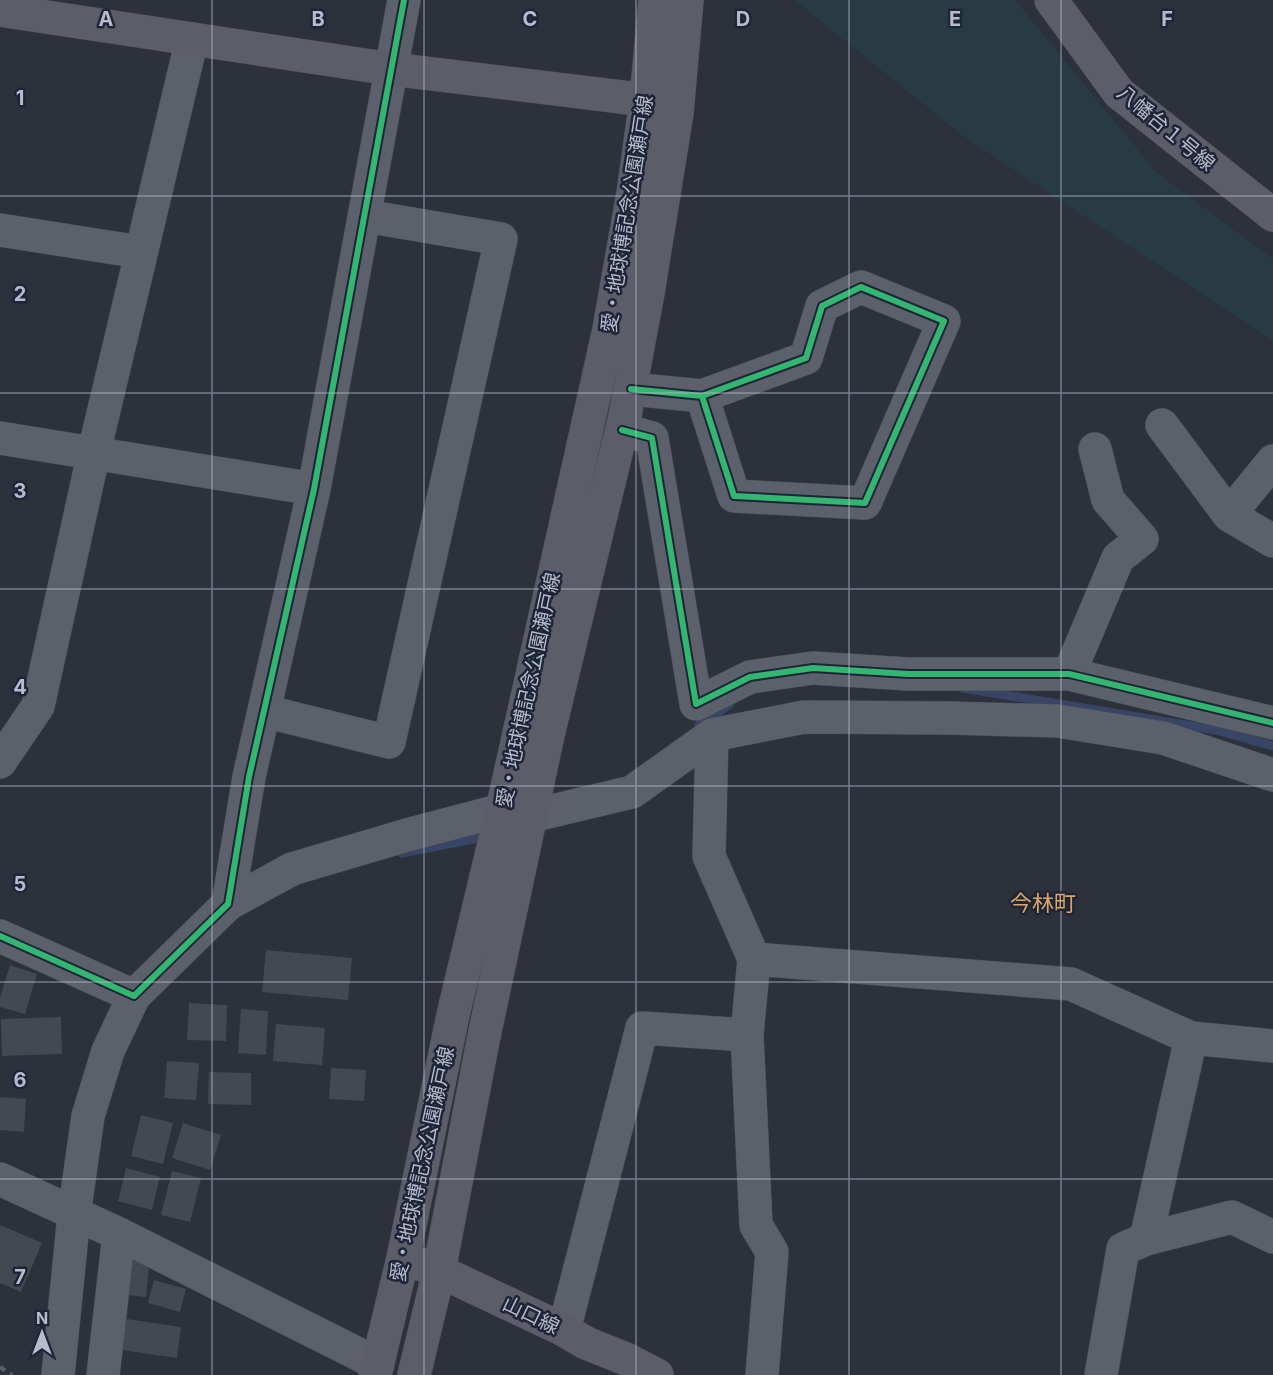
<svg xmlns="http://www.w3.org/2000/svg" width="1273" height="1375" viewBox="0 0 1273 1375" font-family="Inter,'Noto Sans JP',sans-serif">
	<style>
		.green { fill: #283b43 }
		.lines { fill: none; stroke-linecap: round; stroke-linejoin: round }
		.stream { stroke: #374567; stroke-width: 9 }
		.building { fill: #444851 }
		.street-casing { stroke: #494c55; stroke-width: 34 }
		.secondary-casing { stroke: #494c55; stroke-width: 34 }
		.street { stroke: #5c606a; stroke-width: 33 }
		.secondary { stroke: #5b5e68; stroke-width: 33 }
		.rail { stroke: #5b5e68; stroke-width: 4.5; stroke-dasharray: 6 6; stroke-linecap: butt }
		.cycleway-casing { stroke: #1e2538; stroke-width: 10 }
		.cycleway { stroke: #33b770; stroke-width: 6 }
		.grid { fill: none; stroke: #b7bccc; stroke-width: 1.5; stroke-opacity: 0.55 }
		.labels { text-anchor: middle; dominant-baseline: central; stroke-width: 5; stroke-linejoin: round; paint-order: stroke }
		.street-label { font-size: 20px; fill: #b7bccc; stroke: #1e2538 }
		.quarter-label { font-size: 22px; fill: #dba763; stroke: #1e2538 }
		.grid-label { font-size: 20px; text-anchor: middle; font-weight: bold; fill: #b7bccc; stroke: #1e2538; stroke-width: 5; stroke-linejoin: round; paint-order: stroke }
	</style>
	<rect width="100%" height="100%" fill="#2c313c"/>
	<path class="green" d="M794,0H1015L1156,172L1273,259V341L966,138Z"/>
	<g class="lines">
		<path class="stream" d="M963,688L1216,730L1273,746
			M699,725L730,704
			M402,853L488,836"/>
	</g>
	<path class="building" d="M266,950L352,958L348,1000L262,992Z
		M10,965L37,974L25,1014L0,1007V998Z
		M189,1003L227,1005L226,1041L187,1040Z
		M241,1009L268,1011L266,1055L238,1053Z
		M61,1017L62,1054L2,1056L1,1019Z
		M276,1024L325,1028L322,1065L273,1061Z
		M167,1061L199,1063L196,1100L164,1098Z
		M331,1068L366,1070L364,1101L329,1099Z
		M209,1072L251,1073V1105L208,1104Z
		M0,1097L26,1099L24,1132L0,1130Z
		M141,1115L173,1123L163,1164L131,1156Z
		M183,1123L221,1135L210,1170L172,1158Z
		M126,1168L160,1177L152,1210L118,1201Z
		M172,1171L201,1178L190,1222L161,1215Z
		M0,1225L42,1243L21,1292L0,1283Z
		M121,1254L150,1257L146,1297L117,1294Z
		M154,1280L186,1289L180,1312L148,1303Z
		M120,1318L181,1327L177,1358L115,1349Z"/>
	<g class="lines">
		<defs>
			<path id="street" d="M0,230L140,252
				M631,389L702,396L806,358L822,306L861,287L944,321L865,503L734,496L702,396
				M1162,425L1229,515L1273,541
				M622,430L652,438L696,704L750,677L813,668L908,674H1069L1273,723
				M0,438L314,489
				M1229,515L1273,461
				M1069,674L1118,558L1142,539L1108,500L1095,449
				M264,711L389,742L501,239L365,216
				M712,735L709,856L754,959L747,1035L756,1225L772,1252L762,1375
				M0,762L38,706L94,452L192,39
				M531,816L632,792L712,735L804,717L950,718L1058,721L1163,738L1273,775
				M228,904L292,869L407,835L502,810
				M0,936L134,996L228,904L249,777L314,489L404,0
				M754,959L1071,984L1191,1038L1273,1046
				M0,1179L119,1234L103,1375
				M119,1234L378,1364
				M1146,1239L1191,1038
				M564,1330L642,1028L747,1035
				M58,1375L74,1215L88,1116L108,1051L134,996
				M1101,1375L1123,1249L1146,1239L1232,1217L1273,1237"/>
			<path id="secondary" d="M1051,0L1119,93L1273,215
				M0,10L391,69L646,100L665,109
				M420,1264L439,1271L564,1330L586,1343L626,1359L657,1375
				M375,1375L403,1258L453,1015L502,810L609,329L633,193L646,100L655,0
				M414,1375L439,1271L483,1041L548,735L625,416L648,293L677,113L687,0"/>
		</defs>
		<use href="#street" class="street-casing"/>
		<use href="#secondary" class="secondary-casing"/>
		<use href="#street" class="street"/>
		<use href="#secondary" class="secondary"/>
		<path class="rail" d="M0,1367L12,1375"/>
		<defs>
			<path id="cycleway" d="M631,389L702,396L806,358L822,306L861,287L944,321L865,503L734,496L702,396
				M622,430L652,438L696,704L750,677L813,668L908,674H1069L1273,723
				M0,936L134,996L228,904L249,777L314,489L404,0"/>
		</defs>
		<use href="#cycleway" class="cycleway-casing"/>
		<use href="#cycleway" class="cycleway"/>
	</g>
	<path class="grid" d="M212,0V1375M424,0V1375M636,0V1375M849,0V1375M1061,0V1375M0,196H1273M0,393H1273M0,589H1273M0,786H1273M0,982H1273M0,1179H1273"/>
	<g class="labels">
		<g class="street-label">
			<text transform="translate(1166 128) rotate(40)">八幡台１号線</text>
			<text transform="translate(627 214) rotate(-81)">愛・地球博記念公園瀬戸線</text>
			<text transform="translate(528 690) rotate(-78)">愛・地球博記念公園瀬戸線</text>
			<text transform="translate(422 1164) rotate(-78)">愛・地球博記念公園瀬戸線</text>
			<text transform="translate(531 1315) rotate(26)">山口線</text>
		</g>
		<g class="quarter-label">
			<text x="1043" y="903">今林町</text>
		</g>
	</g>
	<g class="grid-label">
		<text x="106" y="26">A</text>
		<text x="318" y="26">B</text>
		<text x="530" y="26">C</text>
		<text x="743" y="26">D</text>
		<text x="955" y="26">E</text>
		<text x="1167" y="26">F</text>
		<text x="20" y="105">1</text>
		<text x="20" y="301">2</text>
		<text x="20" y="498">3</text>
		<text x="20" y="694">4</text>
		<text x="20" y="891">5</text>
		<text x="20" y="1087">6</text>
		<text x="20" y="1284">7</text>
	</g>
	<g transform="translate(42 1333)" stroke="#1e2538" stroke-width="4.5" paint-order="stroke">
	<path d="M0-4.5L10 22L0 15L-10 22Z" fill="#b7bccc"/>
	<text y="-9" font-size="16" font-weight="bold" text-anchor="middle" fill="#b7bccc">N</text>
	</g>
</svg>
